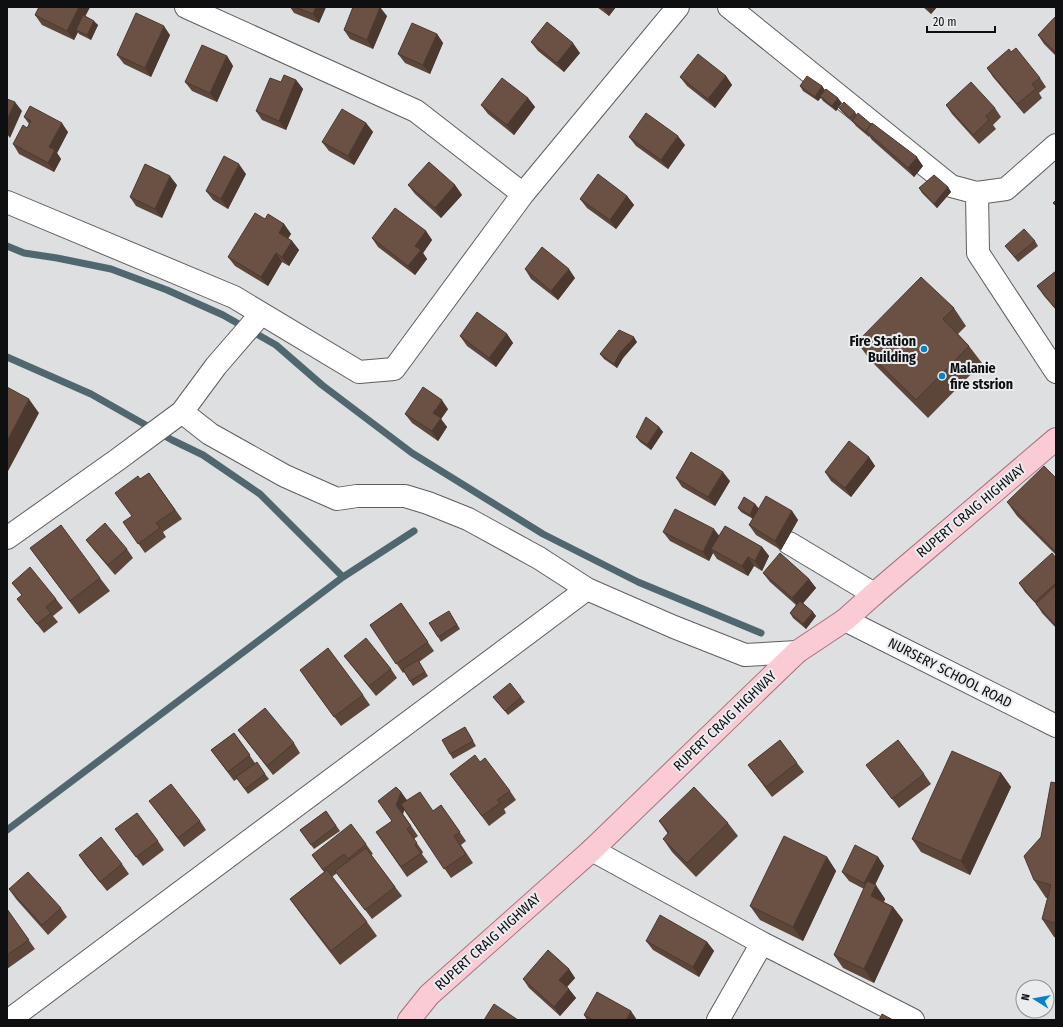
<svg xmlns="http://www.w3.org/2000/svg" width="1063" height="1027" viewBox="0 0 1063 1027" font-family="'Fira Sans Condensed',sans-serif">
	<style>
		.lines { fill: none; stroke-linecap: round; stroke-linejoin: round }
		.stream { stroke: #506770; stroke-width: 7 }
		.minor-casing { stroke: #5e5e61; stroke-width: 24 }
		.major-casing { stroke: #a5727d; stroke-width: 24 }
		.minor { stroke: #fff; stroke-width: 22 }
		.major { stroke: #facbd4; stroke-width: 22 }
		.wall { fill: #5c463a }
		.shaded-wall { fill: #4b3930 }
		.building { fill: #6b5144; stroke: #4b3930 }
		.poi-dot { fill: #0582ca; stroke: #ebecef; stroke-width: 1.5 }
		.labels { text-anchor: middle; dominant-baseline: central; stroke-width: 4; stroke-linejoin: round; paint-order: stroke }
		.poi-label { font-size: 14px; font-weight: bold; fill: #0e0f10; stroke: #ebecef; text-anchor: end }
		.street-label { font-size: 14px; fill: #0e0f10; stroke: #ebecef }
	</style>
	<rect width="100%" height="100%" fill="#dedfe1"/>
	<g class="lines">
		<path class="stream" d="M7,246L24,253L57,258L111,269L167,290L223,315L276,345L322,385L412,453L543,534L638,582L761,633
			M7,357L91,394L172,440L203,455L260,494L343,577
			M7,830L343,577L414,531"/>
		<defs>
			<path id="minor" d="M186,7L416,111L523,194
				M729,7L951,186L977,193L1006,189L1056,145
				M977,193L978,253L1056,372
				M7,202L234,297L359,372L394,369L523,194L678,7
				M182,412L210,434L285,476L337,499L357,496H405L428,503L468,519L539,558L587,589L674,627L745,655L797,652
				M7,538L117,460L182,412L216,366L261,314
				M789,543L874,594
				M845,620L1056,726
				M592,850L762,943L913,1020
				M9,1020L587,589
				M718,1020L762,943"/>
			<path id="major" d="M409,1020L429,995L592,850L797,652L845,620L874,594L1056,439"/>
		</defs>
		<use href="#minor" class="minor-casing"/>
		<use href="#major" class="major-casing"/>
		<use href="#minor" class="minor"/>
		<use href="#major" class="major"/>
	</g>
	<path class="wall" d="M39,7H90L85,16L98,25L91,40L79,34L78,32L74,40L42,25L35,15Z
		M290,7H326L319,23L294,13Z
		M597,7H616L609,16Z
		M923,7H937L931,14Z
		M387,16L373,49L350,39L344,30Z
		M1056,16V56L1044,44L1038,35Z
		M437,34L443,43L430,74L405,63L398,54Z
		M170,35L151,77L124,64L117,55Z
		M531,42L580,53L564,72L538,51Z
		M1011,52L1040,78L1046,87L1039,93L1042,98L1024,114L993,77L987,68Z
		M227,56L233,66L217,102L192,91L185,82Z
		M726,76L732,85L715,108L687,86L680,77Z
		M296,80L303,89L286,130L262,120L256,111L281,82Z
		M800,86H822L825,90L842,103L836,111L823,101L821,98L818,101L803,91Z
		M528,98L535,107L514,135L488,114L481,105Z
		M946,105L995,108L1001,117L993,125L996,129L979,144L952,114Z
		M839,108L855,112L857,115L923,166L914,177L872,140L869,136V137L856,126L853,122L842,112Z
		M24,117L68,132L57,153L61,159L54,172L19,154L13,144L27,128L29,124Z
		M366,123L373,132L354,165L329,151L322,142Z
		M629,137L685,145L668,169L636,146Z
		M246,174L228,209L213,200L206,191Z
		M177,185L162,218L136,206L130,197Z
		M408,185H455L462,195L441,218L415,194Z
		M948,187L951,192L937,208L922,193L919,188Z
		M627,196L634,205L616,229L587,208L580,199Z
		M265,219L284,224L291,234L288,238L292,241L299,250L289,266L282,262L268,286L235,266L228,257Z
		M426,231L432,240L423,253L427,259L415,275L378,247L372,238Z
		M1035,241L1038,246L1018,262L1005,246Z
		M525,269L575,278L558,300L531,279Z
		M1056,271V310L1044,296L1037,286Z
		M954,308L966,326L958,334L969,346L982,363L928,418L870,360L857,342Z
		M507,334L513,343L496,367L467,346L460,336Z
		M637,342L623,358L617,368L604,359L600,354Z
		M448,409L441,419L447,427L438,441L412,423L405,414Z
		M659,427L663,432L651,450L640,442L636,437Z
		M869,457L875,466L851,497L831,481L825,472Z
		M149,473L182,519L163,532L166,537L145,553L123,522L132,516L140,479Z
		M676,478L730,481L715,506L682,487Z
		M1056,478V555L1017,516L1007,502Z
		M755,504L759,509L792,511L798,520L781,550L756,535L749,525L753,519L741,512L738,508Z
		M663,532L719,536L762,547L769,556L762,571L754,566L748,576L717,559L713,553L709,561L670,541Z
		M86,540L127,549L133,558L115,575L93,549Z
		M30,548L100,578L110,591L79,614Z
		M1056,558V628L1042,613L1037,605L1025,592L1019,583Z
		M763,573L809,579L816,588L803,603L816,616L806,629L793,618L790,613L796,605L770,582Z
		M12,583L56,599L63,608L53,616L58,622L44,633L24,608L17,599L22,595Z
		M401,603L434,651L419,662L428,676L413,686L404,672L403,673L370,625Z
		M452,616L460,629L441,642L438,637Z
		M344,656L391,669L397,678L376,696L351,665Z
		M306,679L363,695L370,705L341,726Z
		M493,697H521L525,702L508,715Z
		M238,730L294,743L300,753L273,775Z
		M468,732L476,746L453,759L450,754Z
		M234,733L255,763L265,774L269,779L248,794L237,779L234,781L211,750Z
		M480,762L510,791L516,800L504,809L506,813L489,826L450,774Z
		M797,763L804,772L772,797L748,765Z
		M866,765L924,774L931,784L899,808Z
		M1001,773L1011,787L970,875L921,852L912,839Z
		M1056,783V923L1048,898H1046L1034,880L1041,837Z
		M401,792L407,800L433,811L441,805L466,841L461,845L473,863L451,878L404,810L403,814L418,836L414,839L423,852L422,854L428,862L407,877L376,832L392,821Z
		M149,801L200,821L206,830L184,847Z
		M326,811L340,831L314,849L300,830Z
		M659,821L728,823L738,836L696,877L672,852L663,839L668,834Z
		M115,829L158,841L164,850L143,866Z
		M366,844L373,854L371,855L402,896L372,919L337,873L332,877L367,922L377,936L340,965L300,913L290,899L324,872L312,855Z
		M79,855L122,864L129,874L107,891L85,864Z
		M827,857L836,871L803,941L760,920L750,906Z
		M878,857L884,866L875,885L885,899L884,902L893,907L903,920L874,983L843,968L834,955L864,889L849,881L842,872Z
		M9,889L61,908L67,917L48,935L16,899Z
		M7,909L35,949L7,969Z
		M1042,919L1056,923V938L1054,937Z
		M646,941L707,942L714,951L699,977L653,950Z
		M569,969L575,978L567,987L576,998L560,1016L529,988L523,979Z
		M584,1015L593,1020H587Z"/>
	<path class="shaded-wall" d="M79,7H90L78,31L76,30L78,32L74,40L67,31Z
		M316,7H326L319,23L313,14Z
		M380,7L387,16L373,49L367,40Z
		M603,7H616L609,16Z
		M926,7H937L931,14Z
		M94,21L98,25L91,40L87,35Z
		M164,26L170,35L151,77L145,68Z
		M437,34L443,43L430,74L423,65Z
		M573,43L580,53L564,72L557,63Z
		M227,56L233,66L217,102L210,93Z
		M726,76L732,85L715,108L708,99Z
		M296,80L303,89L286,130L279,121Z
		M822,86L825,91L818,101L815,97Z
		M528,98L535,107L514,135L507,125Z
		M838,98L842,103L836,111L832,106Z
		M15,102L22,111L10,138L7,134V120Z
		M62,123L68,132L57,153L61,159L54,172L48,163L49,147Z
		M366,123L373,132L354,165L348,156Z
		M678,136L685,145L668,169L661,160Z
		M917,157L923,166L914,177L908,168Z
		M239,164L246,174L228,209L221,199Z
		M170,176L177,185L162,218L155,209Z
		M455,185L462,195L441,218L435,208Z
		M948,187L951,192L937,208L934,204Z
		M627,196L634,205L616,229L610,220Z
		M284,224L291,234L286,242L279,233Z
		M426,231L432,240L423,253L427,259L415,275L408,266L415,246Z
		M292,241L299,250L289,266L282,257Z
		M276,253L282,262L268,286L261,277Z
		M569,269L575,278L558,300L551,291Z
		M507,334L513,343L496,367L489,358Z
		M634,337L637,342L623,358L617,368L614,364L620,353Z
		M29,399L39,413L7,473V441Z
		M442,400L448,409L441,419L447,427L438,441L432,431L433,413Z
		M659,427L663,432L651,450L647,445Z
		M869,457L875,466L851,497L845,488Z
		M723,472L730,481L715,506L708,497Z
		M755,504L759,509L753,519L750,515Z
		M792,511L798,520L781,550L775,541Z
		M714,529L721,538L711,549L713,553L709,561L703,552Z
		M762,547L769,556L762,571L755,561Z
		M748,557L754,566L748,576L742,566Z
		M809,579L816,588L799,608L792,598Z
		M813,612L816,616L806,629L803,624Z
		M1001,773L1011,787L970,875L961,861Z
		M401,792L407,801L403,814L396,805Z
		M827,857L836,871L803,941L793,927Z
		M878,857L884,866L871,893L864,883Z
		M876,885L885,899L880,910L871,896Z
		M893,907L903,920L874,983L864,969Z
		M707,942L714,951L699,977L693,967Z
		M569,969L575,978L565,989L559,980Z
		M569,989L576,998L560,1016L554,1007Z
		M631,1011L637,1020H626Z"/>
	<path class="building" d="M39,7H79L67,31L35,15Z
		M295,7H316L313,14Z
		M353,7H380L367,40L344,30Z
		M136,13L164,26L145,68L117,55Z
		M83,15L94,21L87,35L76,30Z
		M1056,16V53L1038,35Z
		M547,22L573,43L557,63L531,42Z
		M412,23L437,34L423,65L398,54Z
		M202,45L227,56L210,93L185,82Z
		M1016,48L1040,78L1032,84L1036,89L1017,104L987,68L1009,49L1011,52Z
		M698,54L726,76L708,99L680,77Z
		M284,75L296,80L279,121L256,111L270,78L281,82Z
		M807,76L822,86L815,97L800,86Z
		M502,78L528,98L507,125L481,105Z
		M971,82L995,108L986,116L989,120L973,135L946,105Z
		M826,89L838,98L832,106L820,96Z
		M7,99L15,102L7,120Z
		M844,102L855,112L850,118L839,108Z
		M30,106L62,123L49,147L55,150L48,163L13,144L23,125L27,128L31,121L24,117Z
		M342,109L366,123L348,156L322,142Z
		M646,113L678,136L661,160L629,137Z
		M858,113L871,124L866,132L852,121Z
		M872,123L917,157L908,168L866,131Z
		M224,156L239,164L221,199L206,191Z
		M429,162L455,185L435,208L408,185Z
		M145,164L170,176L155,209L130,197Z
		M598,174L627,196L610,220L580,199Z
		M934,175L948,187L934,204L919,188Z
		M1056,200V206L1053,203Z
		M395,208L426,231L415,246L421,250L408,266L372,238Z
		M255,213L265,219L268,214L284,224L279,233L292,241L282,257L276,253L261,277L228,257Z
		M1024,229L1035,241L1015,257L1005,246Z
		M542,247L569,269L551,291L525,269Z
		M1056,271V309L1037,286Z
		M921,277L954,308L943,319L969,346L916,400L857,342Z
		M477,312L507,334L489,358L460,336Z
		M619,330L634,337L620,353L614,364L600,354Z
		M7,387L29,399L7,441Z
		M423,387L442,400L433,413L441,418L432,431L405,414Z
		M646,417L659,427L647,445L636,437Z
		M849,441L869,457L845,488L825,472Z
		M691,452L723,472L708,497L676,478Z
		M1044,466L1056,478V552L1007,502Z
		M149,473L175,510L156,523L160,528L138,544L123,522L132,516L115,493L138,476L140,479Z
		M766,496L792,511L775,541L749,525Z
		M744,497L755,504L750,515L738,508Z
		M675,509L714,529L703,552L663,532Z
		M105,523L127,549L108,565L86,540Z
		M61,525L100,578L70,601L30,548Z
		M725,526L762,547L755,561L748,557L742,566L711,549Z
		M780,553L809,579L792,598L763,573Z
		M1052,553L1056,558V583L1035,602L1019,583Z
		M30,567L56,599L46,607L51,613L37,624L17,599L22,595L12,583Z
		M1056,585V626L1036,604Z
		M800,601L813,612L803,624L790,613Z
		M401,603L428,642L396,664L370,625Z
		M449,611L457,625L438,637L429,623Z
		M366,638L391,669L369,686L344,656Z
		M328,648L363,695L334,717L300,670Z
		M418,660L425,672L410,681L403,669Z
		M510,683L521,697L505,711L493,697Z
		M265,708L294,743L267,766L238,730Z
		M465,727L473,741L450,754L442,740Z
		M234,733L250,755L228,772L211,750Z
		M780,740L797,763L766,787L748,765Z
		M898,740L924,774L892,799L866,765Z
		M952,751L1001,773L961,861L912,839Z
		M475,755L480,762L485,758L510,791L497,800L500,803L482,816L450,774Z
		M257,762L265,774L245,789L236,777Z
		M1051,782L1056,783V923L1042,919L1051,885L1034,880L1024,856L1041,837Z
		M171,784L200,821L178,838L149,801Z
		M396,787L401,792L396,805L411,826L407,829L417,843L415,845L421,853L401,867L376,832L392,821L378,801Z
		M694,787L728,823L687,863L663,839L669,832L659,821Z
		M420,792L433,811L441,805L460,832L454,836L466,854L444,869L401,804Z
		M326,811L336,826L311,845L300,830Z
		M137,813L158,841L136,857L115,829Z
		M351,824L366,844L348,859L344,854L323,870L312,855Z
		M784,836L827,857L793,927L750,906Z
		M101,837L122,864L100,882L79,855Z
		M855,845L878,857L864,883L842,872Z
		M366,848L395,887L365,910L335,871Z
		M327,870L367,922L331,951L290,899Z
		M28,872L61,908L42,925L9,889Z
		M867,881L876,885L871,896L893,907L864,969L834,955Z
		M7,909L29,940L7,955Z
		M660,915L707,942L693,967L646,941Z
		M548,950L569,969L559,980L569,989L554,1007L523,979Z
		M597,992L631,1011L626,1020H593L584,1015Z
		M494,1004L518,1020H484Z
		M882,1014L893,1020H879Z"/>
	<g class="poi-dot">
		<circle cx="924" cy="349" r="4"/>
		<circle cx="942" cy="376" r="4"/>
	</g>
	<g class="labels">
		<g class="poi-label">
			<text x="916" y="341">Fire Station<tspan x="916" dy="16">Building</tspan></text>
			<text x="950" y="368" text-anchor="start">Malanie<tspan x="950" dy="16">fire stsrion</tspan></text>
		</g>
		<g class="street-label">
			<text transform="translate(971 511) rotate(-40)">RUPERT CRAIG HIGHWAY</text>
			<text transform="translate(950 673) rotate(27)">NURSERY SCHOOL ROAD</text>
			<text transform="translate(725 721) rotate(-44)">RUPERT CRAIG HIGHWAY</text>
			<text transform="translate(488 942) rotate(-42)">RUPERT CRAIG HIGHWAY</text>
		</g>
	</g>
	<rect width="1063" height="1027" fill="none" stroke="#0e0f10" stroke-width="16"/>
	<g transform="translate(1035 999) rotate(281)"><circle r="19" fill="#ebecef" stroke="#939496"/>
	<path d="M0-3L7 15L0 10L-7 15Z" fill="#0582ca"/>
	<text y="-6" font-size="11" font-weight="bold" text-anchor="middle" fill="#0e0f10">N</text>
	</g>
	<path d="M927 26v6h68v-6" fill="none" stroke="#0e0f10" stroke-width="2"/>
	<text x="933" y="26" font-size="12" fill="#0e0f10" stroke="#ebecef" stroke-width="3" paint-order="stroke">20 m</text>
</svg>
